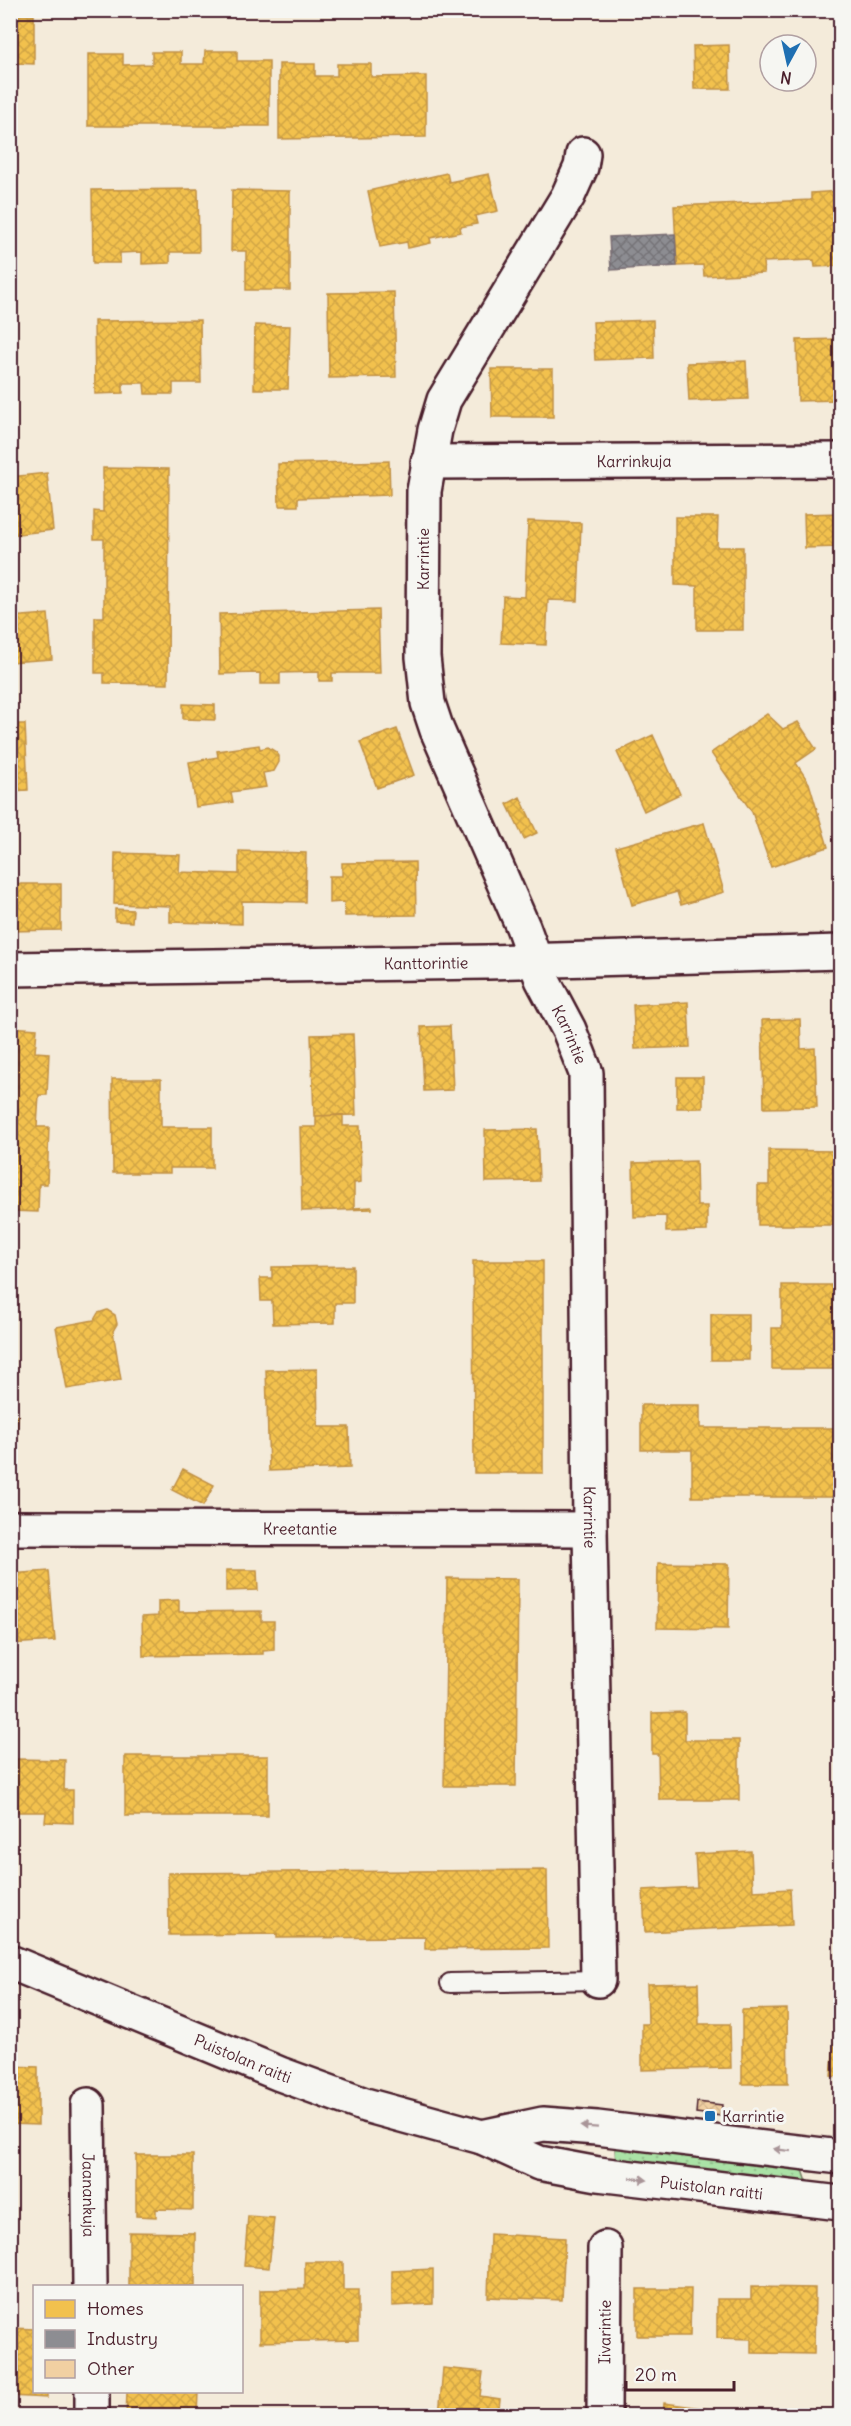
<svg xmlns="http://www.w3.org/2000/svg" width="851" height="2426" viewBox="0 0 851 2426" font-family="Delius,sans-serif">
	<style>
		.green { fill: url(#green-dots); stroke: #7a8068; stroke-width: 1.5 }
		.homes { fill: url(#homes-cross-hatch); stroke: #c09044; stroke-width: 1.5 }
		.industry { fill: url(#industry-cross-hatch); stroke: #796c73; stroke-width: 1.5 }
		.building { fill: url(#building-cross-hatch); stroke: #4a1f2b; stroke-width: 1.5 }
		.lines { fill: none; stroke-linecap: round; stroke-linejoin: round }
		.service-casing { stroke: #4a1f2b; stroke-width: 22 }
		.minor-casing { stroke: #4a1f2b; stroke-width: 38 }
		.secondary-casing { stroke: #4a1f2b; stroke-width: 38 }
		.service { stroke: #f6f6f2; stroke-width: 18 }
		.minor { stroke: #f6f6f2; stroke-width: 33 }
		.secondary { stroke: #f6f6f2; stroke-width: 33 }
		.oneway { fill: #a99598 }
		.poi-dot { fill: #1f6fb2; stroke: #f6f6f2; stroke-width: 2 }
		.labels { text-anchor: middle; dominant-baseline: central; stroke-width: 6; stroke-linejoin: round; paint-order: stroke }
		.street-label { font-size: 16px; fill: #4a1f2b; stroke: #f6f6f2 }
		.poi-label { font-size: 16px; fill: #4a1f2b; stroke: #f6f6f2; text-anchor: start }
	</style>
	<defs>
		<pattern id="green-dots" width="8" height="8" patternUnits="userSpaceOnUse" patternTransform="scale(1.5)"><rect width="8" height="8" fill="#aae2a6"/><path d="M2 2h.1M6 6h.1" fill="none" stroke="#94c18f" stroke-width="1.8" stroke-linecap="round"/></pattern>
		<pattern id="homes-cross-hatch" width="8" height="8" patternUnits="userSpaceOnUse" patternTransform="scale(1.5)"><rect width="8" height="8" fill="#f2c14e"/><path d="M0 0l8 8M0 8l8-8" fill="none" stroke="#d1a544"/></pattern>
		<pattern id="industry-cross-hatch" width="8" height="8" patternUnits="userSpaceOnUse" patternTransform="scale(1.5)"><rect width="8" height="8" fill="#8d8d92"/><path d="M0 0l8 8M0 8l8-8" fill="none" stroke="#757377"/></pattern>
		<pattern id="building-cross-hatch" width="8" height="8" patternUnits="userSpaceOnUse" patternTransform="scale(1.5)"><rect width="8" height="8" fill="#f1d0a2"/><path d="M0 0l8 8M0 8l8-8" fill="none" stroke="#d0b28c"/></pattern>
	</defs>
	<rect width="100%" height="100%" fill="#f4ebda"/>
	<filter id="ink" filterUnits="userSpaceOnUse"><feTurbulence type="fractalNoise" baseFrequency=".0167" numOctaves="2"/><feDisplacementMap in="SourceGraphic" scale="12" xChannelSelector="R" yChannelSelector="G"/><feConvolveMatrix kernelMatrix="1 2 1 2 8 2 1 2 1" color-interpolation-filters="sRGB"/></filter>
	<g filter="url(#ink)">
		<path class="green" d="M615,2147L803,2170L806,2179L804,2183L616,2167Z"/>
		<path class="homes" d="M10,15H34V64L10,63Z
			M729,45L730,89H694L693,46Z
			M205,51H237V61H269V126H88V54H123V65L152,64V52H181V64H204Z
			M279,64H315V76H337V64H371V77L426,76V137L279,139Z
			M447,173L449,182L489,174L498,211L475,216L477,224L460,227L461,232L430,238L431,243L408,248L407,242L380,247L368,191Z
			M198,189L199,252H170V263L142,264V252L120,253V263H93L92,190Z
			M232,190L290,191V290H246V251H231Z
			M840,191V266L815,267L814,260L763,262L764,273L704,276L703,265L677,266L674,206L811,200V193Z
			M394,292L396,377L329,378L328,293Z
			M200,320L201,383H173V394H145L144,383H123V393L95,394L94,321Z
			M653,320L654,358L595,360L593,322Z
			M255,325L290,326L288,389H254Z
			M840,339V400L798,401L797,340Z
			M746,361L748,399L689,401L687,363Z
			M491,369H553V417H492Z
			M389,461L390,495L298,498V506H279L278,464Z
			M103,468L169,469L168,684L104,683V673H95V617H104V539H94V511L103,512Z
			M47,473L53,530L10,535V477Z
			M840,513V547L805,548L804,514Z
			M675,517H718L717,547H743V630H697V586L675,585Z
			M528,521L581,523L578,601L548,600L546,645L501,643L503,596L525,597Z
			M378,610L380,673H332V681H319V672L280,673V684H260V673L220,674L219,614Z
			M48,614L52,659L10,662V617Z
			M183,704L215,705V720L183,719Z
			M767,714L783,729L798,722L816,749L796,763L809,783L828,847L771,867L752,812L711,753Z
			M10,724H25L28,790L10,791Z
			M397,729L414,775L377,788L360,742Z
			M653,735L680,794L644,811L617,752Z
			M259,745L260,749L268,747L276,752L279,756V762L274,771L263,773L266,787L231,792L233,802L196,807L189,762L218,757L217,751Z
			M520,797L537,833L524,839L507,804Z
			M704,823L724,892L681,905L677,892L632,905L616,847Z
			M239,851L306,853L305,902L242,901V924L170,922V906L114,904L115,853L180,855L179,872L239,874Z
			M415,862L416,915L345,916L344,902L329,903V876H342V863Z
			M10,884H61V930L10,931Z
			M115,909L133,910L132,922L115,921Z
			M688,1002L690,1047L635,1049L633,1005Z
			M800,1019L801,1049L815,1048L817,1107L764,1108L762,1020Z
			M450,1026L453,1090L424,1091L421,1027Z
			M10,1027L37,1029L35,1052L49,1053L47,1095H39L37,1127H49L47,1184H39L38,1212L10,1211Z
			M353,1034L356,1115L314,1116L311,1035Z
			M677,1077H703V1108H677Z
			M112,1079H161V1127H212V1168H170V1173H113Z
			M343,1115V1126H360L361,1182L354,1183V1208L372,1207V1209L302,1211L300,1127H316V1116Z
			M537,1129L539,1181L486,1182L485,1130Z
			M769,1150L835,1151V1225H758V1185H769Z
			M696,1161L697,1206H707V1231L666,1232V1216L634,1217L633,1163Z
			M473,1261H543V1473H474Z
			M353,1266V1303H335V1323L273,1324L272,1301H261L260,1278H272V1267Z
			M782,1285H834L835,1369H772V1328H782Z
			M107,1310L115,1315L117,1324L113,1331L121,1380L67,1389L56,1327L94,1320L98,1313Z
			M711,1314H749V1360H711Z
			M317,1369L318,1427H349L350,1468L269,1471L266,1370Z
			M641,1405H700V1428H839V1497H692V1450H641Z
			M10,1415L18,1416L13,1484L10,1483Z
			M183,1469L214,1485L203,1506L172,1490Z
			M658,1563L729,1564L728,1629L657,1628Z
			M226,1570H257L258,1590L226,1591Z
			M49,1571L55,1641L10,1644V1574Z
			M447,1578L518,1579L516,1786H444Z
			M179,1600V1612L261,1611V1621H274V1650L263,1651V1654L143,1656L142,1617L158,1616V1601Z
			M685,1712V1740H739V1800H659L658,1754H652V1713Z
			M125,1756H268V1816H125Z
			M17,1759L65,1760L64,1790H73V1823L45,1822L46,1812H18L19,1786H10V1771H17Z
			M751,1851L753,1891L790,1889L792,1925L645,1932L643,1890L697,1887L695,1854Z
			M840,1869V1933H836L835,1870Z
			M547,1870L548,1948L425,1949V1937L277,1938V1934L169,1935L168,1873Z
			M698,1983L699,2024H730L731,2068L642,2070V2024H648L647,1984Z
			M787,2009L788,2084H742V2010Z
			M837,2016H840V2077L831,2076Z
			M10,2066L38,2067V2125L10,2124Z
			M136,2155H193V2210L156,2209V2217L136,2216Z
			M248,2216L274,2218L269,2268L244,2266Z
			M129,2232L195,2233V2286H129Z
			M490,2234L565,2238L562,2300L488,2297Z
			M305,2262H343V2290H358V2340L260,2342V2290L305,2289Z
			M433,2269V2304L392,2306V2271Z
			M751,2287L815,2288L814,2354L751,2353V2339L717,2338V2299H751Z
			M637,2289H691L690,2336H637Z
			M11,2328L34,2329V2392H47V2398L10,2396Z
			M443,2368L483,2372L480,2396L500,2399L498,2416H439Z
			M127,2392H198L197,2416H126Z
			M664,2403L765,2416H663Z"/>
		<path class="industry" d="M675,234L677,266L611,270L609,237Z"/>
		<path class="building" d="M697,2102L722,2105L721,2116L696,2113Z"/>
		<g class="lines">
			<defs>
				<path id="service" d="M450,1983L598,1980"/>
				<g id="minor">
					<path id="s1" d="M583,154L581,167L568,196L444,400L435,430L424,491L423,657L428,703L437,730L523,927L542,979L569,1030L586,1073L590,1529L598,1980"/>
					<path id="s2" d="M428,462L840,460"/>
					<path id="s3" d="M10,969L487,962L840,952"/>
					<path id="s4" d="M10,1528L590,1529"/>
					<path id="s5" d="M88,2105L90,2286"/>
					<path d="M92,2392V2416"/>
					<path id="s6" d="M604,2416L605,2248"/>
				</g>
				<g id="secondary">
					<path id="s7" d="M10,1962L280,2074L365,2105L482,2137L539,2163L598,2174L840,2203"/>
					<path d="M482,2137L543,2124L597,2128L840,2157"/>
				</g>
			</defs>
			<use href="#service" class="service-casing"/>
			<use href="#minor" class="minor-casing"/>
			<use href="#secondary" class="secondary-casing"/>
			<use href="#service" class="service"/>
			<use href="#minor" class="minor"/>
			<use href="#secondary" class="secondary"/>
		</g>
		<defs><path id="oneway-solid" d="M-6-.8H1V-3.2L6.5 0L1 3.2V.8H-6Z" transform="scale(1.5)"/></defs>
		<g class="oneway">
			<use href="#oneway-solid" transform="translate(589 2127) rotate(-176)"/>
			<use href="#oneway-solid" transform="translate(782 2150) rotate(-173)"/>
			<use href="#oneway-solid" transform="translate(639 2179) rotate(7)"/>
		</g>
	</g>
	<rect class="poi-dot" x="704" y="2110" width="12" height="12" rx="3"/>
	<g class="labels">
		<g class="street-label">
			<text stroke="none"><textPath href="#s2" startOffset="206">Karrinkuja</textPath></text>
			<text transform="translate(423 559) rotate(-90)">Karrintie</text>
			<text stroke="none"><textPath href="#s3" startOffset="416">Kanttorintie</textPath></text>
			<text stroke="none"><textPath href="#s1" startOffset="950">Karrintie</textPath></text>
			<text stroke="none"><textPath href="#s1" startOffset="1436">Karrintie</textPath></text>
			<text stroke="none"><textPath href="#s4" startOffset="290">Kreetantie</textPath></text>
			<text stroke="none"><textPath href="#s7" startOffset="252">Puistolan raitti</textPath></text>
			<text stroke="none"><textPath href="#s7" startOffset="741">Puistolan raitti</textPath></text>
			<text stroke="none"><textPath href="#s5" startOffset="90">Jaanankuja</textPath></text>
			<text stroke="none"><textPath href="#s6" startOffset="84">Iivarintie</textPath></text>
		</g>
		<g class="poi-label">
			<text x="722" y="2116">Karrintie</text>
		</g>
	</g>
	<rect width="851" height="2426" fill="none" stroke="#f6f6f2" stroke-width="36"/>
	<rect x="18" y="18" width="815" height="2390" fill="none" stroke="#4a1f2b" stroke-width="2" filter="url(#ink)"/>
	<rect x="33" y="2285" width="210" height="108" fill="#f6f6f2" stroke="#b1a0a2" stroke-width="1.5"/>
	<rect x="45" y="2300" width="30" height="18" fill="#f2c14e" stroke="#b1a0a2" stroke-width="1.5"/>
	<text x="87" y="2315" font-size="18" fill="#4a1f2b">Homes</text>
	<rect x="45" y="2330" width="30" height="18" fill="#8d8d92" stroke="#b1a0a2" stroke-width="1.5"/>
	<text x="87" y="2345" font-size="18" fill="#4a1f2b">Industry</text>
	<rect x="45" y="2360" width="30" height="18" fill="#f1d0a2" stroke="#b1a0a2" stroke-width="1.5"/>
	<text x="87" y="2375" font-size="18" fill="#4a1f2b">Other</text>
	<g transform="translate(788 63) rotate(188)"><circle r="28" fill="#f6f6f2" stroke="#b1a0a2" stroke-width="1.5"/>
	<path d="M0-4.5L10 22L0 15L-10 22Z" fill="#1f6fb2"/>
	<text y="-9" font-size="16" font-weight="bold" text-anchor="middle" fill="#4a1f2b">N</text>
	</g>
	<path d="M626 2381v9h108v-9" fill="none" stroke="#4a1f2b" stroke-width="3"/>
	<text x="635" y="2381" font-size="18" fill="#4a1f2b" stroke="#f6f6f2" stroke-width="4.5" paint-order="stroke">20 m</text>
</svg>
